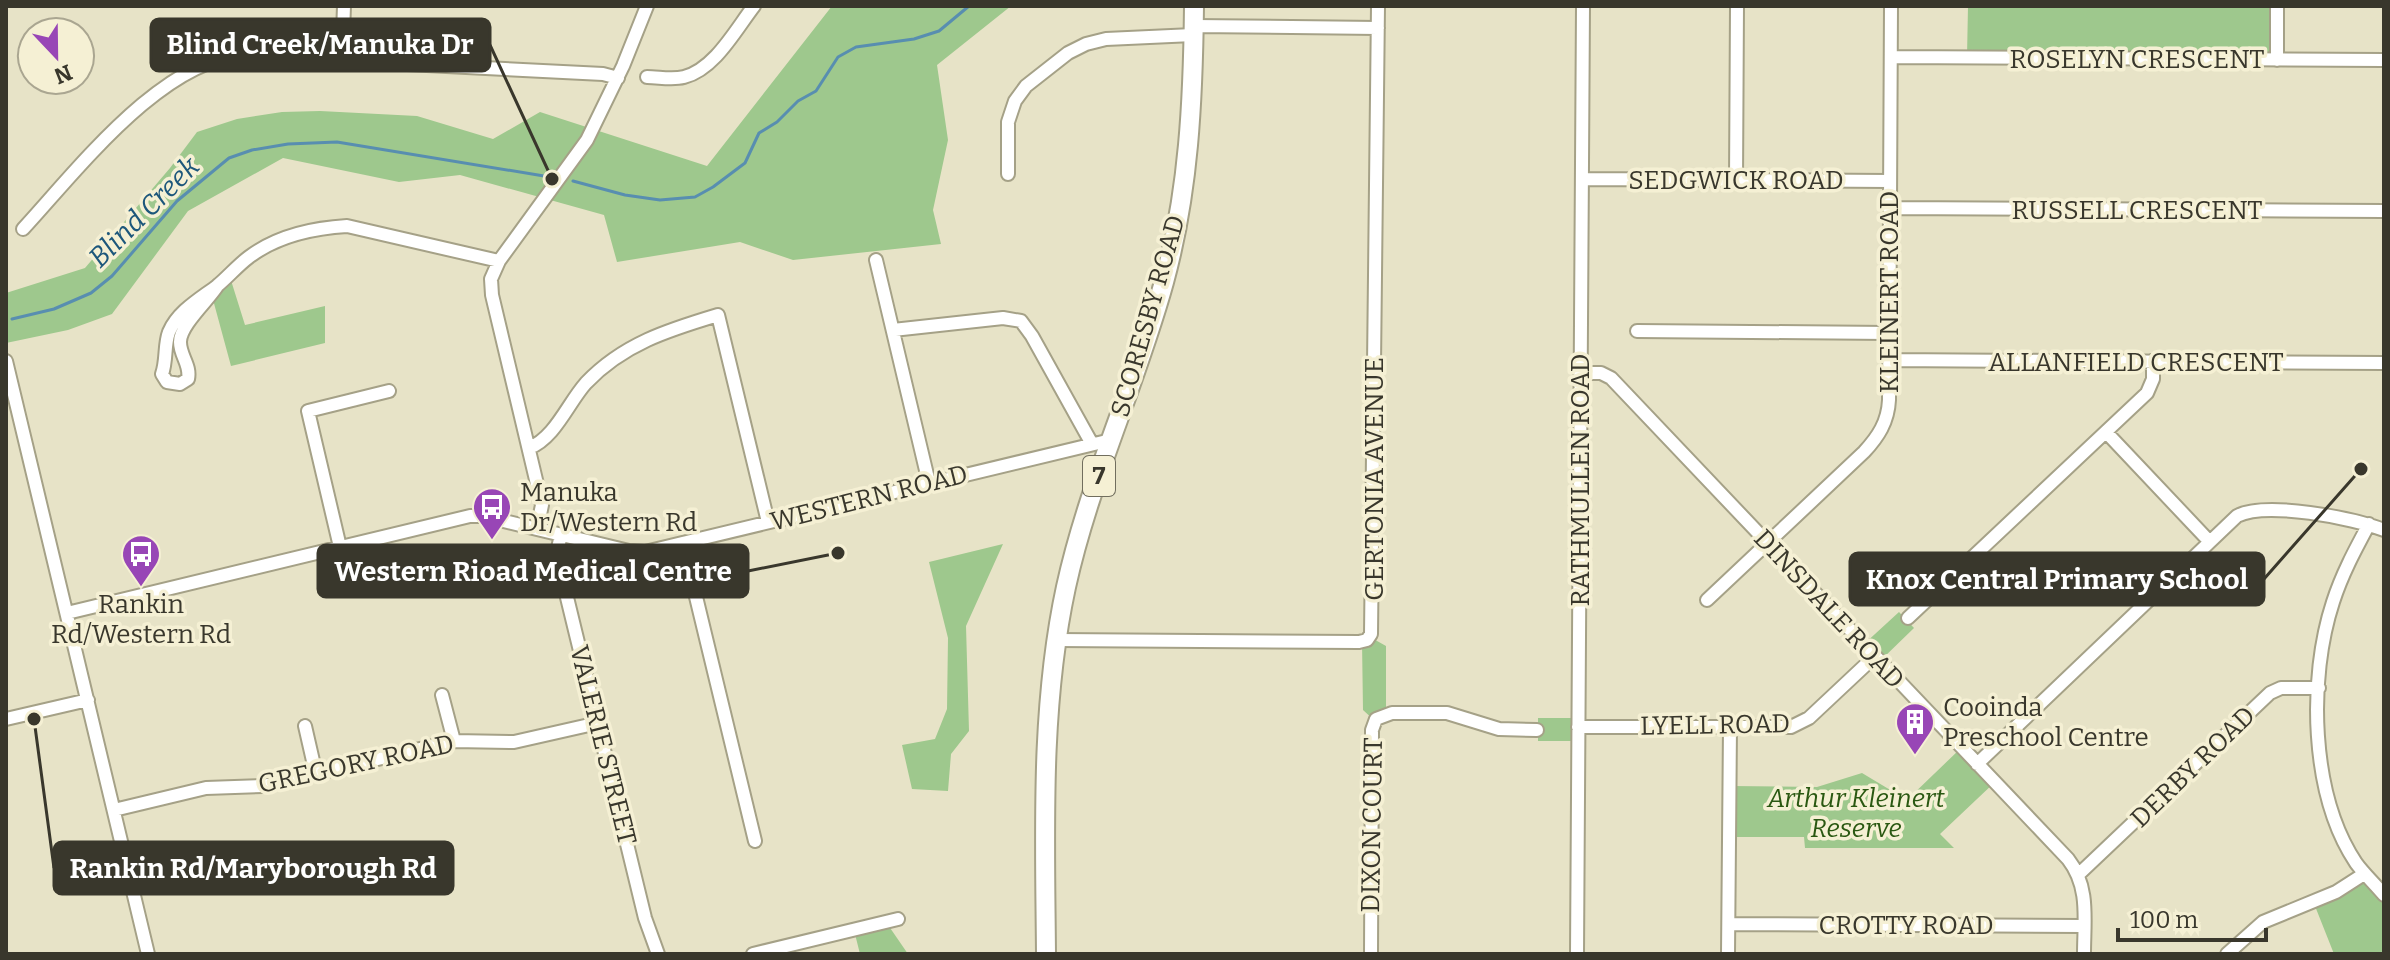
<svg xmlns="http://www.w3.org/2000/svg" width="2390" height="960" viewBox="0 0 2390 960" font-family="Bitter,serif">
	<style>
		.green { fill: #9ec88d }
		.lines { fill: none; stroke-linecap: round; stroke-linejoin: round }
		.stream { stroke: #588eb0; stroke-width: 3 }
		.minor-casing { stroke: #a5a187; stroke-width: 16 }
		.primary-casing { stroke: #a5a187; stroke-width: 22 }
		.minor { stroke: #fff; stroke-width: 12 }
		.primary { stroke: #fff; stroke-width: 18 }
		.labels { text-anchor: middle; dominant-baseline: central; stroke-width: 7; stroke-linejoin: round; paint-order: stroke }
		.shield { fill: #f5f0d4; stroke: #716e5e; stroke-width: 2 }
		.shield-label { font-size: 24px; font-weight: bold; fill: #39372c }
		.street-label { font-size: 26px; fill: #39372c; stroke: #f5f0d4 }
		.poi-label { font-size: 26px; fill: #39372c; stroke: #f5f0d4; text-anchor: start }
		.park-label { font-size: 26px; font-style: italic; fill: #2a5812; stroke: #f5f0d4 }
		.water-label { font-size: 28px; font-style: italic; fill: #1d577b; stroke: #f5f0d4 }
		.leader { fill: none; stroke: #39372c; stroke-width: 3 }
		.callout-dot { fill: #39372c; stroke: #f5f0d4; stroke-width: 3 }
		.callout { fill: #39372c; stroke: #39372c; stroke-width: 3 }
		.callout-label { font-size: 28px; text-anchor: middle; font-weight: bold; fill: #fff }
	</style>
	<rect width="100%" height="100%" fill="#e7e3c7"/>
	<path class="green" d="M832,6H1011L937,65L948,140L933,210L941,244L793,260L740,242L617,262L604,215L460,175L399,182L283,158L188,211L112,314L68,330L6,343V293L85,268L170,168L197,132L237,119L282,112L320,111L417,116L493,139L540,112L707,166Z
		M1968,6H2277V60L1967,57Z
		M229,274L245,325L325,306V343L231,366L212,296Z
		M1003,544L966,626L969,731L951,754L948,791L912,789L902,745L935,739L947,709L948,638L929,562Z
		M1899,612L1914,628L1879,662L1863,645Z
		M1370,637L1386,646V713L1375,721L1363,710L1362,641Z
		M1538,718H1578V741H1538Z
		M1961,748L1995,782L1940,834L1954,848H1805L1804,837H1729L1730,786L1817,787L1862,773L1907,800Z
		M2364,874L2384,895V954H2334L2313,901Z
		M886,922L908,954H860L854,930Z"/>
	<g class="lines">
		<path class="stream" d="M573,181L625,195L660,200L695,197L713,187L745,163L759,133L777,122L798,101L816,91L838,57L856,47L914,39L939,31L969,6
			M12,319L54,309L91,293L112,276L177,201L229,158L252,150L288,144L337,142L544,176"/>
		<defs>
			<path id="minor" d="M1194,26L1378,28
				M1891,57L2384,60
				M2277,60V6
				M342,61L344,6
				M647,77C659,77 672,80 684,77C715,69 736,29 754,6
				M1008,174V122L1015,101L1026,86L1068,53L1086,44L1106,39L1193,35
				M1582,179L1890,181
				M1736,180L1737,6
				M1890,208L2384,211
				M23,229C74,174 167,52 248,56L603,74L618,78
				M876,260L929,483
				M218,285C209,300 180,325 180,342C180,356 191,365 188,379L180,384L167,382L162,374C167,360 164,345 169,332C178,311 200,299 217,286C228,277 237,266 249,257C277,236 313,228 347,226L499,261
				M893,330L1003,318L1021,321L1032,336L1092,444
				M1637,331L1889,333
				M1889,360L2384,363
				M6,361L148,954
				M1580,373H1601L1611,378L2068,859C2090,887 2084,920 2084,954
				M2106,432L2209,541
				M529,448C555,438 568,403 586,383C623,344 668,330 718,315L768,522
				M2369,524C2355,550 2342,574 2333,602C2308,678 2310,794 2356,863C2364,874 2375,884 2384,895
				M537,529L542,505L492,295L491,279L499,261L587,140L623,66L647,6
				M561,535L557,552L563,581L645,918L658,954
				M683,543L755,841
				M340,547L308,411L389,391
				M1707,600L1864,452C1878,437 1888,422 1889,400L1891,6
				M67,613L470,516H483L629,551L645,552L1111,440
				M1908,618L2147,393L2153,379V361
				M1056,640L1359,642L1367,640L1371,634L1378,6
				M442,695L454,741
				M6,719L88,700
				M305,726L316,774
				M1578,727H1791L1809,718L1874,657
				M1977,764L2237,516C2266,501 2353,518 2384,530
				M114,810L206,788L263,786L454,741L514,742L598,723
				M2079,874L2270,693L2281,688H2319
				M1729,924L2084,926
				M753,954L898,919
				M1371,954L1372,730L1376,719L1392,713H1447L1499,729L1537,730
				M1577,954L1583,6
				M1728,954L1730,728
				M2227,954L2263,922L2336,892L2364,874"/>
			<path id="primary" d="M1046,954C1045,832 1040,707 1066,587C1089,482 1136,384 1164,282C1189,191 1193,100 1194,6"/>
		</defs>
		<use href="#minor" class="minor-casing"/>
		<use href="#primary" class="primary-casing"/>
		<use href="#minor" class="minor"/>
		<use href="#primary" class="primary"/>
	</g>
	<defs>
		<symbol id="bus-pin" viewBox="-11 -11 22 30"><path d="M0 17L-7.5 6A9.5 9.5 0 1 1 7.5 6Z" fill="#9846b6" stroke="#f5f0d4"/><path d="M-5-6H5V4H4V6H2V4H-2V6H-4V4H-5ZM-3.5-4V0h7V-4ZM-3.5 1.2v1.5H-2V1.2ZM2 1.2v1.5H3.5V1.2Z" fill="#fff"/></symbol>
		<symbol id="building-pin" viewBox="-11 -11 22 30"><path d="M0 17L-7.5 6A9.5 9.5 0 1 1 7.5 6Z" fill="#9846b6" stroke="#f5f0d4"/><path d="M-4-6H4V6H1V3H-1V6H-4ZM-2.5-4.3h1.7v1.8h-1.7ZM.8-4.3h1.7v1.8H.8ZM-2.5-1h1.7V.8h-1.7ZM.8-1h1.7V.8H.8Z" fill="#fff"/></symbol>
	</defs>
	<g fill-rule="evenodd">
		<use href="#bus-pin" x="470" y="485" width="44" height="60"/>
		<use href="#bus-pin" x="119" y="532" width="44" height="60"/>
		<use href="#building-pin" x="1893" y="700" width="44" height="60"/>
	</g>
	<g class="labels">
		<rect class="shield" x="1083" y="456" width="32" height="40" rx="6"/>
		<g class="shield-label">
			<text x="1099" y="476">7</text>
		</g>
		<g class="street-label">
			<text x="2137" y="59">ROSELYN CRESCENT</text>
			<text x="1736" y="180">SEDGWICK ROAD</text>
			<text x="2137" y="210">RUSSELL CRESCENT</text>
			<text transform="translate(1889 292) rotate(-90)">KLEINERT ROAD</text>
			<text transform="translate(1148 316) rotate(-74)">SCORESBY ROAD</text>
			<text x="2136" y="362">ALLANFIELD CRESCENT</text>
			<text transform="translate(1374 479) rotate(-90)">GERTONIA AVENUE</text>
			<text transform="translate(1580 480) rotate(-90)">RATHMULLEN ROAD</text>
			<text transform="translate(869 498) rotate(-14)">WESTERN ROAD</text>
			<text transform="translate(1829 609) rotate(47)">DINSDALE ROAD</text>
			<text transform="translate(1715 725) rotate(-1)">LYELL ROAD</text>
			<text transform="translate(603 745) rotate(76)">VALERIE STREET</text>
			<text transform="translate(356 764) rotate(-12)">GREGORY ROAD</text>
			<text transform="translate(2193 767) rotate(-44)">DERBY ROAD</text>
			<text transform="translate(1372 825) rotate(-89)">DIXON COURT</text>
			<text x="1906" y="925">CROTTY ROAD</text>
		</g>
		<g class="poi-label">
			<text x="520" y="492">Manuka<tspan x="520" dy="30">Dr/Western Rd</tspan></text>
			<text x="141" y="604" text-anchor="middle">Rankin<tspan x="141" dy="30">Rd/Western Rd</tspan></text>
			<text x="1943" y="707">Cooinda<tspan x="1943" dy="30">Preschool Centre</tspan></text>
		</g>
		<g class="park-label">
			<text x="1856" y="798">Arthur Kleinert<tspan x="1856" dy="30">Reserve</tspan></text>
		</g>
		<g class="water-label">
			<text transform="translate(144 212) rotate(-45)">Blind Creek</text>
		</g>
	</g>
	<path class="leader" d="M552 179L490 45M838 553L748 571M2361 469L2264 579M34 719L54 868"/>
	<g class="callout-dot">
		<circle cx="552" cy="179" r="8"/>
		<circle cx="838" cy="553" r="8"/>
		<circle cx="2361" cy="469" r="8"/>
		<circle cx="34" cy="719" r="8"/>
	</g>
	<g class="callout">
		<rect x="151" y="19" width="339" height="52" rx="8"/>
		<rect x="318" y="545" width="430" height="52" rx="8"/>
		<rect x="1850" y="553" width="414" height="52" rx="8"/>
		<rect x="54" y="842" width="399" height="52" rx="8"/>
	</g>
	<g class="callout-label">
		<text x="320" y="54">Blind Creek/Manuka Dr</text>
		<text x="533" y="581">Western Rioad Medical Centre</text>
		<text x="2057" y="589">Knox Central Primary School</text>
		<text x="253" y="878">Rankin Rd/Maryborough Rd</text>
	</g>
	<rect width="2390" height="960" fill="none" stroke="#39372c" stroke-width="16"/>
	<g transform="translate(56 56) rotate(158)"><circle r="38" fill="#f5f0d4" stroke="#aaa691" stroke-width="2"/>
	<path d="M0-6L14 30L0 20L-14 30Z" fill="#9846b6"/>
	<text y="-12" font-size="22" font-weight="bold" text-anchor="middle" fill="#39372c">N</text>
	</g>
	<path d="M2118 928v12h148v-12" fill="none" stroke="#39372c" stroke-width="4"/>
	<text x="2130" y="928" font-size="24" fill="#39372c" stroke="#f5f0d4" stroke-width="6" paint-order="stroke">100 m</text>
</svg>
